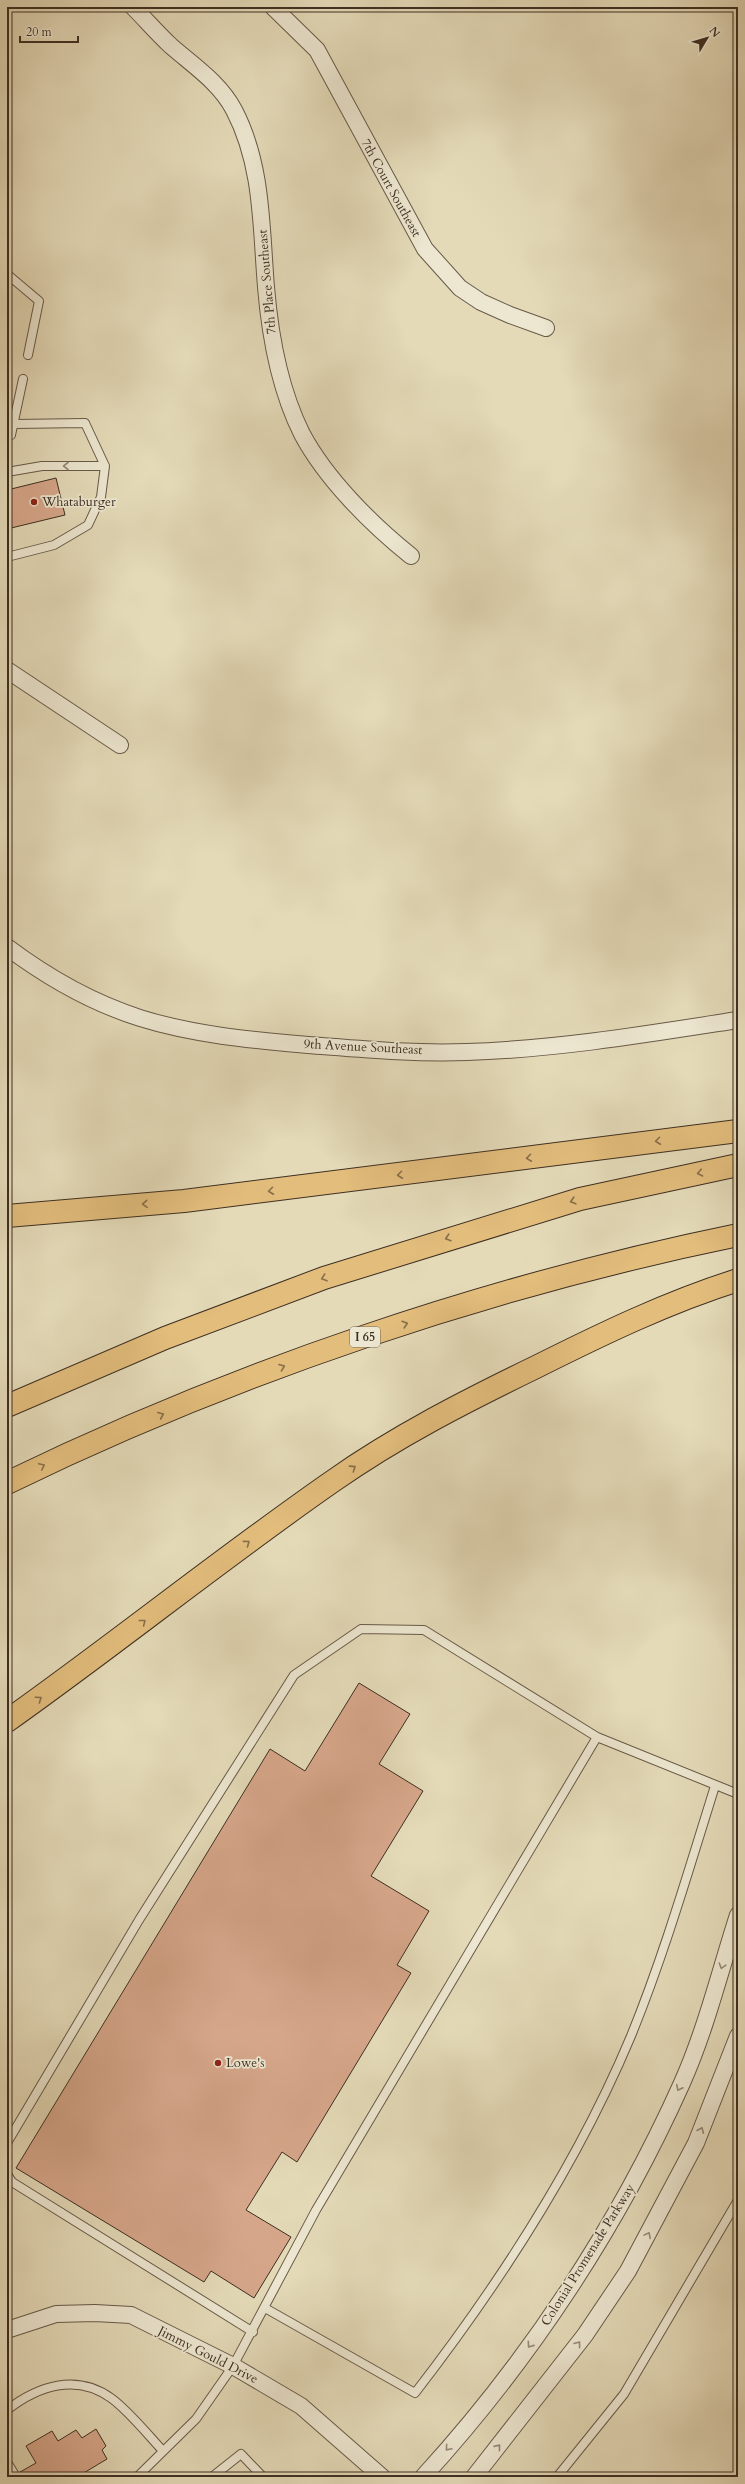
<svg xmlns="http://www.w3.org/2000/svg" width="745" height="2484" viewBox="0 0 745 2484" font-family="Cardo,serif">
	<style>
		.building { fill: #d6a68a; stroke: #3e2f22 }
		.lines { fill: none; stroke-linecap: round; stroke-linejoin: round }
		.service-casing { stroke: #685a48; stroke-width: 10 }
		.minor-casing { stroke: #685a48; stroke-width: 18 }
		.motorway-casing { stroke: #3e2f22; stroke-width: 24 }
		.service { stroke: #ede7d1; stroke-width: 8 }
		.minor { stroke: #ede7d1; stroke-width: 16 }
		.motorway { stroke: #e2bd7c; stroke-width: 22 }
		.oneway { stroke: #968b7a }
		.oneway2 { stroke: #886f4a }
		.poi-dot { fill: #8f2418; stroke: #ede7d1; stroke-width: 1.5 }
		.labels { text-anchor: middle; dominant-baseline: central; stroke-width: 3.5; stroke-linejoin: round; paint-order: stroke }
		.shield { fill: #ede7d1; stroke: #726656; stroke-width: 1 }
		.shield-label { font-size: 12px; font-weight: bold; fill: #3e2f22 }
		.street-label { font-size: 13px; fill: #3e2f22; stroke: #ede7d1 }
		.poi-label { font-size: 13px; fill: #3e2f22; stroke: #ede7d1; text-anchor: start }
	</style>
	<rect width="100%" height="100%" fill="#e4dab8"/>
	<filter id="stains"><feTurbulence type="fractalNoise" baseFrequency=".005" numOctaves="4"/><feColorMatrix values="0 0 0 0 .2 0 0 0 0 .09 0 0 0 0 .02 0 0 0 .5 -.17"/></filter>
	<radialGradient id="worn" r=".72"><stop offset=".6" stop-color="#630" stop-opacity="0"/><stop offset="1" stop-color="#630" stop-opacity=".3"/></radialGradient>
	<path class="building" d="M56,478L65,515L7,529V490Z
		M359,1683L410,1714L379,1764L423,1791L371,1876L429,1911L397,1965L411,1973L297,2162L282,2152L246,2210L291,2237L254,2298L211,2271L204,2282L16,2168L270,1749L305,1771Z
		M96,2429L106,2446L102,2450L107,2459L77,2477H20V2472L36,2463L26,2446L52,2431L58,2441L76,2430L82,2438Z"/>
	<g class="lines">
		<defs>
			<path id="service" d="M7,274L39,301L28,355
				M7,434L11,435L23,379
				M7,472L42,466H105
				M7,557L54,545L88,525L101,497L105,466L85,423L14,424
				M7,2143L139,1920L294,1675L361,1629L424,1630L597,1737
				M7,2174L12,2182L253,2332
				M265,2308L415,2393C500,2283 577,2165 631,2036C664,1955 689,1869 715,1786
				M7,2410C38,2386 76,2373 111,2398C129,2411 148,2435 163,2451
				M7,2462L15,2475
				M137,2477L196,2419L233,2366L316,2210L597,1737L738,1794
				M212,2477L241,2454L263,2477
				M557,2477L624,2394L738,2200"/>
			<path id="minor" d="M133,7C146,20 158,34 171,46C194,66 220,83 234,110C263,165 261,228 266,287C270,336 280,390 302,434C326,479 371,524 411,556
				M273,7L317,50L425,249L460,288L481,302L510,315L546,328
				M7,670L120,745
				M7,947C47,977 93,1003 140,1018C194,1035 252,1040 308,1045C361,1049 414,1054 467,1052C558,1049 648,1034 738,1020
				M7,2330L56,2314L95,2313L131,2315L233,2366L301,2406L382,2477
				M423,2477C529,2361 618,2226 682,2083C706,2029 720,1971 738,1915
				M474,2477L585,2335L628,2271L696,2143L738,2036"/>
			<path id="motorway" d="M7,1216L184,1201L738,1131
				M7,1406L165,1338L324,1278L580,1199L738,1165
				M7,1483C235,1372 489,1286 738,1235
				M7,1721C117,1643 222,1558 333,1481C397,1436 466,1401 536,1367C602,1334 668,1302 738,1280"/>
		</defs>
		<use href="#service" class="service-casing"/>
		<use href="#minor" class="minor-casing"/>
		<use href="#motorway" class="motorway-casing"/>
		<use href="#service" class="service"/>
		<use href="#minor" class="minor"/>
		<use href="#motorway" class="motorway"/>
	</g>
	<defs><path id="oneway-chevron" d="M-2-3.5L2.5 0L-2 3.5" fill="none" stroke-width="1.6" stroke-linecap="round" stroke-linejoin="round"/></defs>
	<g class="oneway">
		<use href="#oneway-chevron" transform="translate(66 466) rotate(180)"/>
		<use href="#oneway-chevron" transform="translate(722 1966) rotate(107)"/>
		<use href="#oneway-chevron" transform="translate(679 2088) rotate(116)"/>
		<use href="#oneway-chevron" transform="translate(701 2130) rotate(-67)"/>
		<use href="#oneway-chevron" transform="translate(648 2235) rotate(-62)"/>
		<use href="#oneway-chevron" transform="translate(578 2344) rotate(-53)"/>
		<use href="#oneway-chevron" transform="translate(530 2345) rotate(125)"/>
		<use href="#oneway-chevron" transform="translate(498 2447) rotate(-51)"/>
		<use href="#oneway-chevron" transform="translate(448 2448) rotate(131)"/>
	</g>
	<g class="oneway2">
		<use href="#oneway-chevron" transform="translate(658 1141) rotate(173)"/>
		<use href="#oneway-chevron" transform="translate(529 1158) rotate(172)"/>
		<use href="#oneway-chevron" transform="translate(700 1173) rotate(168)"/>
		<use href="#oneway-chevron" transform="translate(400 1175) rotate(173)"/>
		<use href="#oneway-chevron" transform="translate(271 1191) rotate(173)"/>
		<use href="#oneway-chevron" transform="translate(573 1201) rotate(164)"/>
		<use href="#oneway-chevron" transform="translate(145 1204) rotate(176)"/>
		<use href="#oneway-chevron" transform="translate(448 1238) rotate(162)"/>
		<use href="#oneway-chevron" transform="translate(324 1278) rotate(161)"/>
		<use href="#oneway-chevron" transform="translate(405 1324) rotate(-17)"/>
		<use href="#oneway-chevron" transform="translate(282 1367) rotate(-21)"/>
		<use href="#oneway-chevron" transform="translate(161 1415) rotate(-23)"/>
		<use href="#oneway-chevron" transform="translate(42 1466) rotate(-25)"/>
		<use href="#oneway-chevron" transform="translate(353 1468) rotate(-33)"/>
		<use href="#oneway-chevron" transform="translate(247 1543) rotate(-36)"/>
		<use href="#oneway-chevron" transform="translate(143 1622) rotate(-38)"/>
		<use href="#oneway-chevron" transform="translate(39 1699) rotate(-35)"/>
	</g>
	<g class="poi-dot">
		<circle cx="34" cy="502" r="4"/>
		<circle cx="218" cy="2063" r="4"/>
	</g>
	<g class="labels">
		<rect class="shield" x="350" y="1327" width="30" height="20" rx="3"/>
		<g class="shield-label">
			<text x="365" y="1337">I 65</text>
		</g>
		<g class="street-label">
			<text transform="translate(391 188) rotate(61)">7th Court Southeast</text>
			<text transform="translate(267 282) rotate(-95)">7th Place Southeast</text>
			<text transform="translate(363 1047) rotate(3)">9th Avenue Southeast</text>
			<text transform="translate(588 2255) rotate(-58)">Colonial Promenade Parkway</text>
			<text transform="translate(208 2355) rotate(27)">Jimmy Gould Drive</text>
		</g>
		<g class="poi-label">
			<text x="42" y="502">Whataburger</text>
			<text x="226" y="2063">Lowe's</text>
		</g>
	</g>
	<rect width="745" height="2484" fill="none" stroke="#e4dab8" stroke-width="24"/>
	<rect x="8" y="8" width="729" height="2468" fill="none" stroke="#3e2f22" stroke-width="2"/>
	<rect x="12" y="12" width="721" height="2460" fill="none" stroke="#3e2f22"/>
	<g transform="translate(707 38) rotate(52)" stroke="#ede7d1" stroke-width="3" paint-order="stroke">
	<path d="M0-3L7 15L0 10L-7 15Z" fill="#3e2f22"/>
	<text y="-6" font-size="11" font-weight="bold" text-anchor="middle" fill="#3e2f22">N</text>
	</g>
	<path d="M20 36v6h58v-6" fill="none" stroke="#3e2f22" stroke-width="2"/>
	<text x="26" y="36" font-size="12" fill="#3e2f22" stroke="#ede7d1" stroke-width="3" paint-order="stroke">20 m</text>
	<rect width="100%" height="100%" filter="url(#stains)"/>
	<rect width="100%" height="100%" fill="url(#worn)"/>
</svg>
